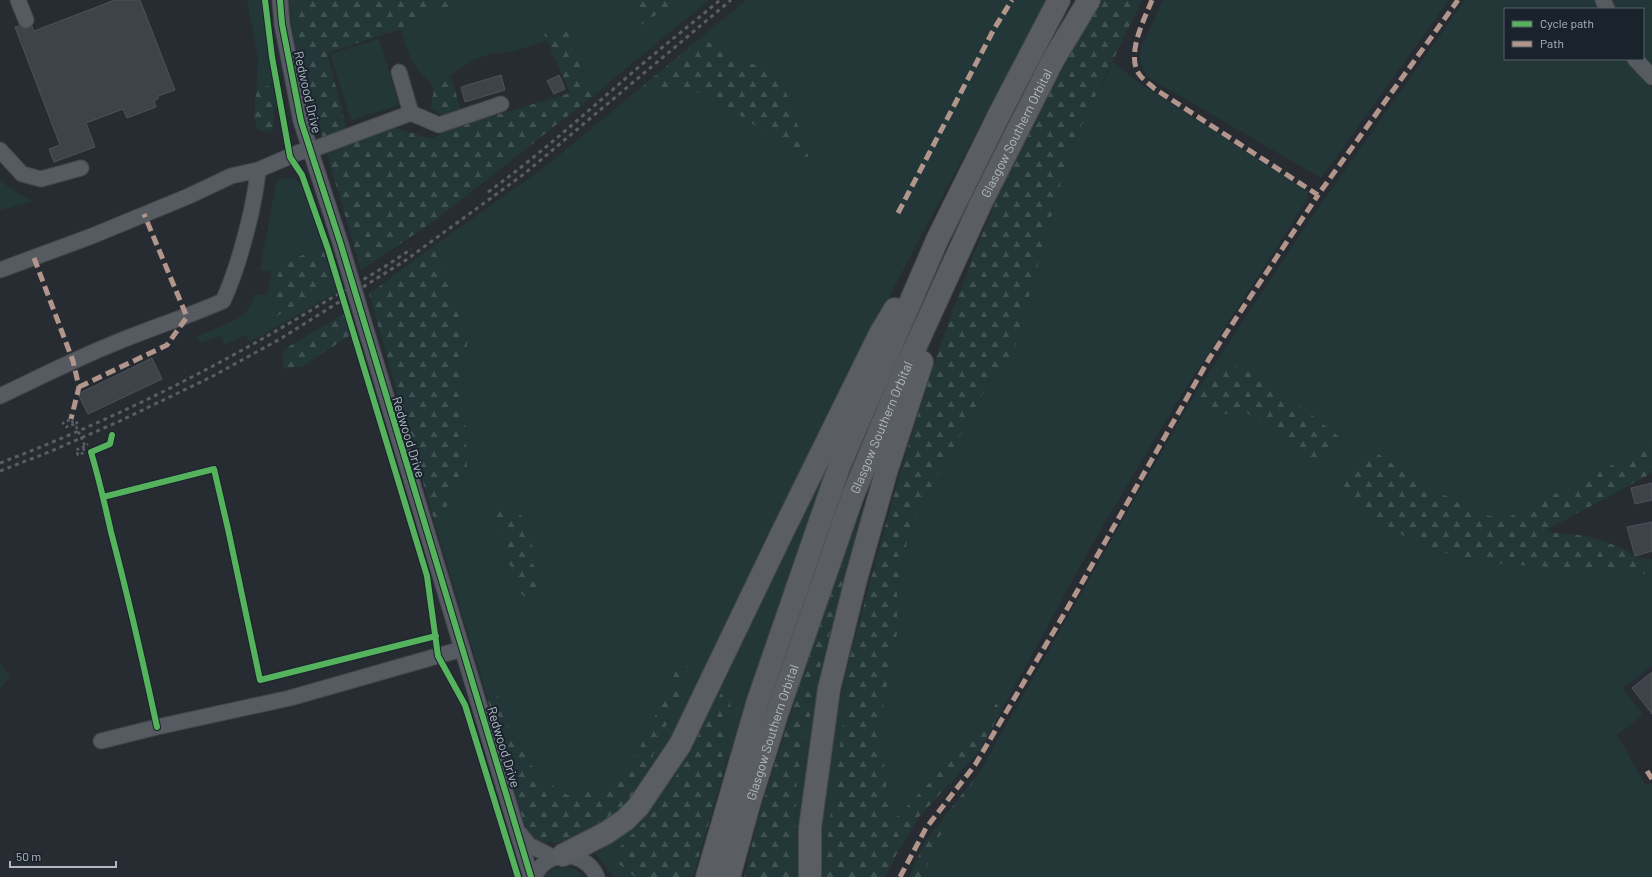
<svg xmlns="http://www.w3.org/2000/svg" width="1652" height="877" viewBox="0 0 1652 877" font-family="Barlow,sans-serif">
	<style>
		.green { fill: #243738; fill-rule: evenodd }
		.forest { fill: url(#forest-firs) }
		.park { fill: url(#park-tufts) }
		.building { fill: #3e4349; stroke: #4e535a }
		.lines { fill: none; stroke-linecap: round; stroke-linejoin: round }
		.minor-casing { stroke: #44484d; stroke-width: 17 }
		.highway-casing { stroke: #43484d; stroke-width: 24 }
		.path { stroke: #595f65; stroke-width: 2.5; stroke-dasharray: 3 3; stroke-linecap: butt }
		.minor { stroke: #565a61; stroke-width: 15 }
		.highway { stroke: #5a5d61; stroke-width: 22 }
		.rail { stroke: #595e64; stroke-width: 3; stroke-dasharray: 4 4; stroke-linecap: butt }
		.minor-bridge-casing { stroke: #44484d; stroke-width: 17; stroke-linecap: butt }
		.path-bridge { stroke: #595f65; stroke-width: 2.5; stroke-dasharray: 3 3; stroke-linecap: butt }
		.minor-bridge { stroke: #565a61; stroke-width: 15 }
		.quiet { stroke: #b2968c; stroke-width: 5; stroke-dasharray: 10 5; stroke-linecap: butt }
		.cycleway-casing { stroke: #1a222c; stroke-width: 8 }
		.cycleway { stroke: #56b35d; stroke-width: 6 }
		.labels { text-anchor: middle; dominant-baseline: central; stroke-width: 4; stroke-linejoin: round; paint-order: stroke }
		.street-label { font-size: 13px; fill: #afb8c4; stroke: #1a222c }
	</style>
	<defs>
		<pattern id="forest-firs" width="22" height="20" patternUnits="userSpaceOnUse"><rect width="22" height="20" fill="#243738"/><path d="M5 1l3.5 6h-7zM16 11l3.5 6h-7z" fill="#415253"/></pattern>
		<pattern id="park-tufts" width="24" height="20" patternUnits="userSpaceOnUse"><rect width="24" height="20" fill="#243738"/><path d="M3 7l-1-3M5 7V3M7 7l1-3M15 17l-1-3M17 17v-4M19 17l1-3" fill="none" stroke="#415253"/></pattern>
	</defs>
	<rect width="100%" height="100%" fill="#262c32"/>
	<path class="green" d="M247,0H264L268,46L272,70L283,107L274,109L273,88L257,82L258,58Z
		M289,0H296L302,68L316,114L311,116L295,53Z
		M470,0H634L641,25L678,0H709L593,96L566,28L544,34L547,41L510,52L490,54L471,61L434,88L412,62L400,29L407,25L408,19Z
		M746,0H1047C961,161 874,322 792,486C744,581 704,679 653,772V755L688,676V666L676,671L638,752L606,788L567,795L539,777L512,735L497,694L484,687L436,527L467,467L463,372L468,338L435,245L545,167Z
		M1163,0H1449L1321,178L1147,77L1140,62L1141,48Z
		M1465,0H1596L1600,9H1505V59H1627L1652,88V445L1503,520L1471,510L1404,472L1370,448L1402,534L1436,551L1470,560L1491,563L1652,574V666L1623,688L1643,715L1617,735L1645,784H1652V877H923L935,844L980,771L1193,397L1302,231ZM1259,371L1270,381L1314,463L1247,413Z
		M1610,0H1652V67L1643,59V9H1613Z
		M379,39L399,105L351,120L330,54Z
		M1113,62L1142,85L1308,191L1307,200L1174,407L1094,541L1004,706L996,702L973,737L890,824L880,722L897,633V589L911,524L990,381L1011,361L1070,149Z
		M293,178L302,184L323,249L280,262L270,320L334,283L337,292L250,342L245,335L224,345L221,335L200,343L196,337L239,318L250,308L255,294L267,295L272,272L260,270L276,184L279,179Z
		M0,180L11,189L33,201L0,210Z
		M847,424L779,604L723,774L732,689L720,695L661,804L615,852L614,860L635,877H614L593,850L628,824Z
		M889,441L803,877H791L794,850L797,778L821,664L844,583L843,566L838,570Z
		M845,676L849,688L822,877H818L824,804L833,732Z
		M563,866C573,867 579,870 585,877H544C550,870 555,868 563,866Z"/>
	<path class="forest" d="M296,0H470L408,19L407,25L400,29L327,53L350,141L395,128L432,139L453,128L570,93L544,34L566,28L593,96L434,221L361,270L302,68Z
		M634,0H678L641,25Z
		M1100,0H1142L1070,149L1011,361L990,381L911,524L897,589V633L880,722L890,824L973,737L997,702L1004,706L980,750L918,818L897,853L885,877H822L848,688L845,676C888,513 931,349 999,194C1029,127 1066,64 1100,0Z
		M700,38L781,78L811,164L709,94L643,86Z
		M451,76L461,111L444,116L431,108L434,88Z
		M257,82L273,88L274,129L268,133L257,129L254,114Z
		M435,245L468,338L463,372L467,467L436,527L369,294Z
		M323,249L334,283L270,320L280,262Z
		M345,313L352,334L303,366L283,369V350Z
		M1222,364L1259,371L1270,381L1339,437L1314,464L1247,413L1207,415L1197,399Z
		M1652,445V473L1546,530L1555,533L1589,536L1622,548L1637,558L1652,559V574L1491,563C1435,556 1379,531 1343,485L1370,448L1404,472L1471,510L1503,520Z
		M503,506C530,512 535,539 531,562L539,572L545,587L538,600C524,601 519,592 514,581L516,572L505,560L503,551L505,545V537L496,527L493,520L495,509Z
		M843,565L844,583L821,664L797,778L794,850L791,877H744L760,811L801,681L838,570Z
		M688,666V676L653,755V772L621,810L584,832L562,842L540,843L525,827L484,687L497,694L512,735L539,777L567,795L606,788L638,752L676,671Z
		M728,687L732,689L723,774L693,877H635L614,860L615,852L661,804L720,695Z
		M980,771L935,844L923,877H909L925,842Z"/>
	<path class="park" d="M0,663L11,678L6,680L0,688Z"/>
	<path class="building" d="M115,0H140L175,90L158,96V99L154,101L156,107L127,118L123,109L86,123L95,147L54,162L49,149L60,145L15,27L19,26L25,29L32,26L34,31Z
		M501,75L505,90L465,102L461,87Z
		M559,75L565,89L554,94L547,81Z
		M152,358L162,379L88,414L78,394Z
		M1652,483V500L1635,504L1631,488Z
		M1652,522V551L1635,556L1627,527Z
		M1652,672V714L1632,688Z"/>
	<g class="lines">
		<defs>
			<path id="minor" d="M18,0L26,20
				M280,0L282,24L301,121L341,245
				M1603,0L1607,9
				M1635,59L1652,77
				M399,72L411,113
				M0,150L22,174L41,179L81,168
				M0,270L92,236L189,196L231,176L258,170L300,152L311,150L411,113L439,125L501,104
				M364,323L531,877
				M0,396C40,377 79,357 120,341C154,327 189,316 223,301C236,273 244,243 251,213C254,198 257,185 258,170
				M101,741L157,727L290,698L462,649
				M520,834L529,845L553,857
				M534,877C546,849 585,849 597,877"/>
			<g id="highway">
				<path d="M563,855L606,833L625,820L638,807L680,745L781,535L880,334L895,309"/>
				<path d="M707,877L758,701L839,467L938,238L1000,113L1059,0"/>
				<path id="s1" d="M729,877L749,804L778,711L853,495L903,374L981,203L1053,60L1089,0"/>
				<path d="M810,877V828L829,689L856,579L886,472L922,362"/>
			</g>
		</defs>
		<use href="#minor" class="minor-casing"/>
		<use href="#highway" class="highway-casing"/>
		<path class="path" d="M73,423L71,419L63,423L66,427L75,424
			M83,448L85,452L78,455L76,450L85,446"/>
		<use href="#minor" class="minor"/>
		<use href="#highway" class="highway"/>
		<path class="rail" d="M488,192C537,157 581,117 626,78C657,51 689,26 720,0
			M0,463C113,420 220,366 323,303C352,286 383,269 411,249
			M0,471L49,452L120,421L213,376L280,339L406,260L524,174L731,0"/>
		<defs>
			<path id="minor-bridge" d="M341,245L364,323"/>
		</defs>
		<use href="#minor-bridge" class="minor-bridge-casing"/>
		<path class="path-bridge" d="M78,422L75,424L85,446L88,444"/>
		<use href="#minor-bridge" class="minor-bridge"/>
		<path class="quiet" d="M1152,0C1144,20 1126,54 1139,74C1143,80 1150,84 1155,89L1318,195L1458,0
			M898,213L994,29L1012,0
			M34,258L73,361L79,387L71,419
			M79,387L167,345L187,317L144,214
			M1647,771L1652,779
			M900,877L926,828L975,765L1067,609L1209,359L1318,195"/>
		<defs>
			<path id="cycleway" d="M265,0L272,57L290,157L302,175L328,249L427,576L438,656L465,705L518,877
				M280,0L282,24L301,121L341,245L531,877
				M112,435L110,444L91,452C99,479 105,505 111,532C128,596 143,662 157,727
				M103,497L214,469L228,529L260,680L436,636"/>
		</defs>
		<use href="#cycleway" class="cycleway-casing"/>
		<use href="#cycleway" class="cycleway"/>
	</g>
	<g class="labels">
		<g class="street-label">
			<text transform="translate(308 92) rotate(77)">Redwood Drive</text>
			<text stroke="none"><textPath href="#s1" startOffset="799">Glasgow Southern Orbital</textPath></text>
			<text stroke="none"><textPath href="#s1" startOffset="475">Glasgow Southern Orbital</textPath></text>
			<text transform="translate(409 437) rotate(73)">Redwood Drive</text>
			<text stroke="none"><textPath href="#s1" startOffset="151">Glasgow Southern Orbital</textPath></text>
			<text transform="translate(504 747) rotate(73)">Redwood Drive</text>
		</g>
	</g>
	<rect x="1504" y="8" width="140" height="52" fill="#1a222c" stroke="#565e69"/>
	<rect x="1512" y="21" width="20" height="6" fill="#56b35d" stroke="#565e69"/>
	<text x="1540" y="28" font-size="12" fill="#afb8c4">Cycle path</text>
	<rect x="1512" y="41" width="20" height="6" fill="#b2968c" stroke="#565e69"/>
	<text x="1540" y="48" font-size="12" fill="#afb8c4">Path</text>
	<path d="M10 861v6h106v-6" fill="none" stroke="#afb8c4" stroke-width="2"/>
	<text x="16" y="861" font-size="12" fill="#afb8c4" stroke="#1a222c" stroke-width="3" paint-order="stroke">50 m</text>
</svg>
